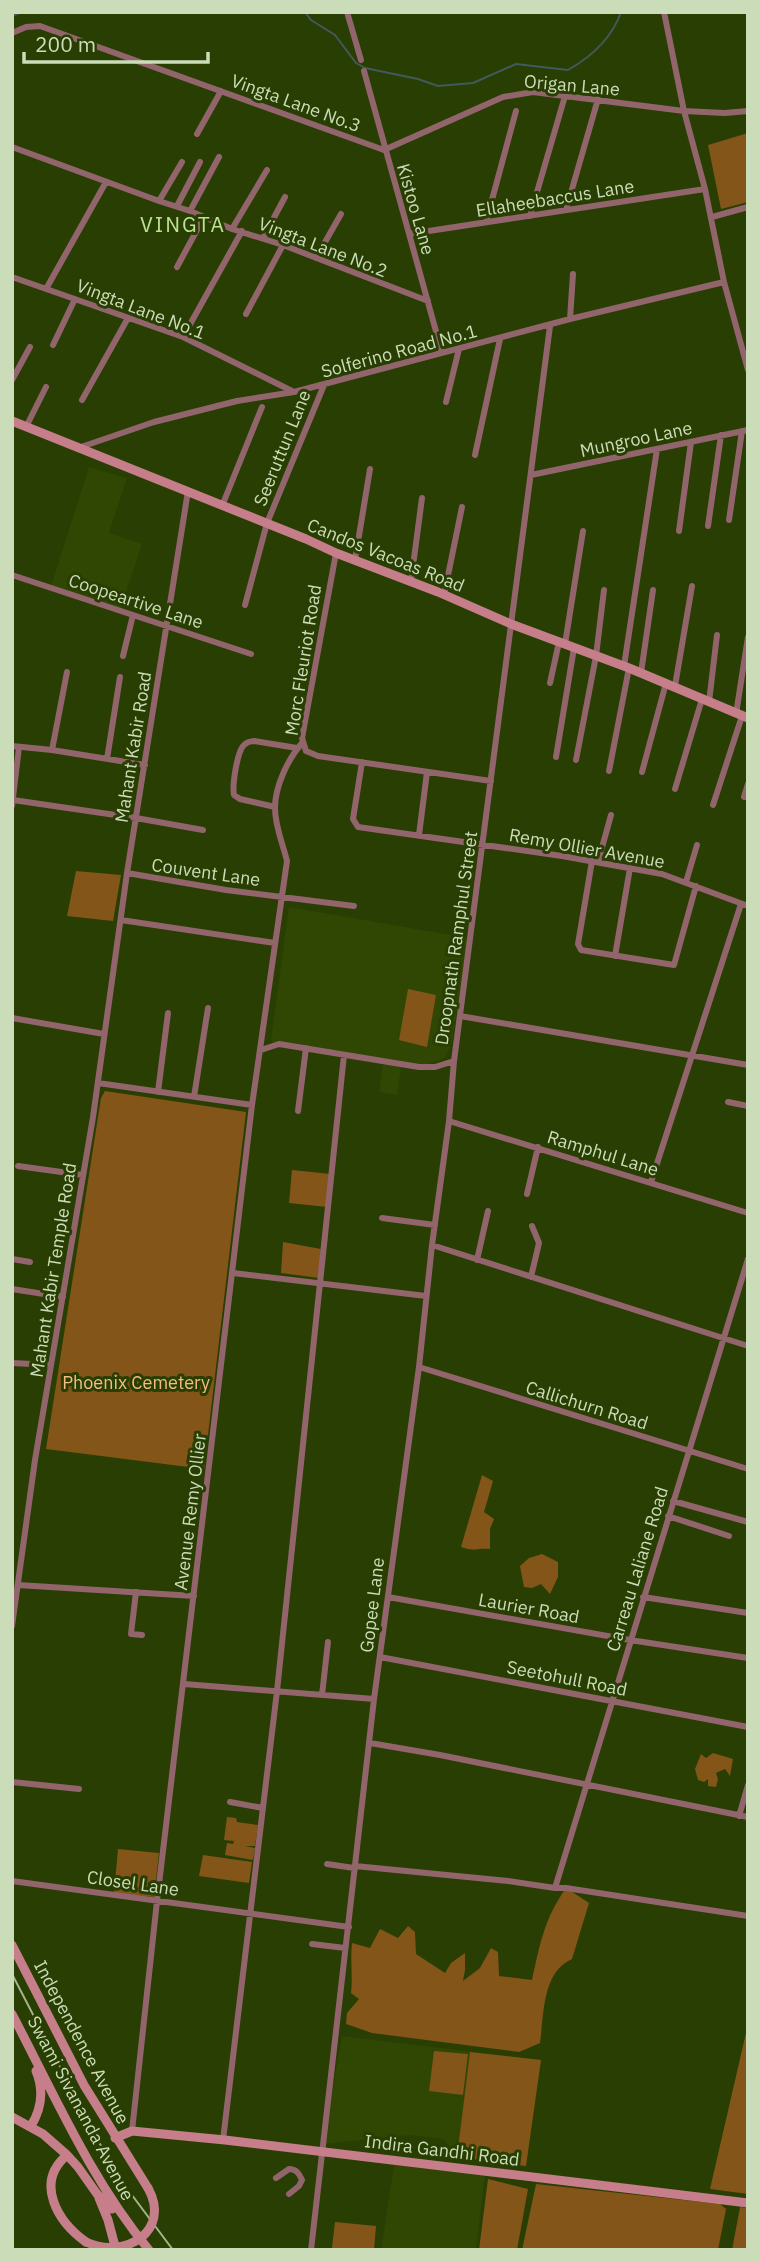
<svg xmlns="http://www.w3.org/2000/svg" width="760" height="2262" viewBox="0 0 760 2262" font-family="'IBM Plex Sans',sans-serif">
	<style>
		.built { fill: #2f4702 }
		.green { fill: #835518 }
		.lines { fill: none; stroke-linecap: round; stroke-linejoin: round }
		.stream { stroke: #42595d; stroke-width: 2 }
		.street { stroke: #92656c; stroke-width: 6 }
		.secondary { stroke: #c57e8a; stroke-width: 9 }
		.tram { stroke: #a2b48a; stroke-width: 2 }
		.secondary-bridge { stroke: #c57e8a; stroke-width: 9 }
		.labels { text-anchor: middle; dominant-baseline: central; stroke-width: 6; stroke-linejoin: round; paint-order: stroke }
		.street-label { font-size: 18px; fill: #cbddb8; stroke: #293e02 }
		.park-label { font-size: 18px; fill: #f3bd82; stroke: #293e02 }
		.quarter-label { font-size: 21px; letter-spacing: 2px; fill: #bee295; stroke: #293e02 }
	</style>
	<rect width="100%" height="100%" fill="#293e02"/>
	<path class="built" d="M89,467L127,478L109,533L142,544L121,608L51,586Z
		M289,907L468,938L452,1042L445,1058L423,1066L274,1044L271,1040Z
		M383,1064L401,1067L397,1095L379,1092Z
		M342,2036L541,2060L526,2166L457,2157L444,2139L410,2135L323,2144Z
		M394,2165L485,2175L476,2250H381Z"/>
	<path class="green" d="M748,133V202L721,209L708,145Z
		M76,871L121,875L113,921L67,916Z
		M408,989L436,995L427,1047L399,1040Z
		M105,1091L246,1112L204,1469L46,1449L101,1098Z
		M292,1170L331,1174L327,1207L289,1203Z
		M283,1242L321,1249L319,1278L281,1273Z
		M482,1475L493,1481L484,1512L494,1519L490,1529V1549C476,1548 476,1552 461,1547Z
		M542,1554L558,1562V1577L550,1594L541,1584L532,1588L524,1587L520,1566L529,1558Z
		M713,1753L733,1759L730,1776L725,1769L716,1773L718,1779L716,1787L708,1786V1779L704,1782L698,1780L695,1769L701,1754L706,1758Z
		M227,1817L236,1818L237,1822L258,1825L255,1846H245L255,1848L253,1860L225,1855L227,1843L233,1844L234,1841L224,1840Z
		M118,1849L159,1853L154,1897L114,1893Z
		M203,1855L252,1862L249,1883L199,1876Z
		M566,1888L589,1903L572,1959C542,1972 544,2015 540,2043L519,2052L372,2033L346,2024L347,2013L359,1999L351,1993C353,1976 350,1960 352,1943L370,1948L380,1929L398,1938L408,1926L415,1932L416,1954L445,1973L451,1963L465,1953V1970L463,1981L480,1968L491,1948L498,1952L499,1976L532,1980C540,1944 544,1919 566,1888Z
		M748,2024V2194L710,2189Z
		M434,2051L468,2054L463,2095L429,2091Z
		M470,2052L541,2060L526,2166L457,2157Z
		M488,2179L528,2189L517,2250H479Z
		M536,2184L720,2204L726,2209L718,2250H522Z
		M740,2207L748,2208V2250H732Z
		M335,2222L376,2226L374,2250L332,2248Z"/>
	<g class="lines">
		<path class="stream" d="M305,12L311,20L335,35L356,63L365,68L418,79L438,86L473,83L516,64L568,70C591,57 612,38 621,12
			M12,16L22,12"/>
		<path class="street" d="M347,12L361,60
			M664,12L684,111L705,189L724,282L748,370
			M12,33L26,27L40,26L384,150
			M364,71L442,353
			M197,134L221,91
			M12,147L159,201L190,211L232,229L283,245L428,301
			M384,150L503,97L533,92L684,111L725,113L748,111
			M159,201L182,162
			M177,206L200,162
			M566,210L598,99
			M190,211L219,157
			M530,216L565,96
			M712,217L748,207
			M486,222L516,111
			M232,229L267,170
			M409,234L705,189
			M263,238L285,197
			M316,258L341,214
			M177,267L204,217
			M12,277L183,337L292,391
			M46,289L106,182
			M246,314L283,245
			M570,319L573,274
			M183,337L242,231
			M53,345L75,299
			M12,380L30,347
			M82,400L128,318
			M446,402L459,349
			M26,427L46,387
			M81,447L154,422L237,401L294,392L570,319L724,282
			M475,455L500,339
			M531,475L748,430
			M222,506L262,407
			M729,520L742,431
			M708,526L721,435
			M679,531L691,442
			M336,553L302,738L306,751L318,756L491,781
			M355,560L370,469
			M12,575L251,654
			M411,581L422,498
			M444,595L462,507
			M245,605L267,523L324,385
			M565,644L583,531
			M123,656L133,615
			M624,666L657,449
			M641,673L653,590
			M550,683L559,642
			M675,686L692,586
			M709,702L717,635
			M736,714L748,637
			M12,746L52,750L145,765
			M52,750L67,672
			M556,757L574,648
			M107,759L120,677
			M576,760L596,656L604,590
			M362,762L353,819L358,827L562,856L662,874L748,906
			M609,771L629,668
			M642,772L666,683
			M675,789L702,699
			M744,797L748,784
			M13,800L136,818L203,830
			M713,805L742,716
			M12,806L19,747
			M275,807L240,799L234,795C232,785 237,754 243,746C247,742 248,742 254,741L297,748
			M419,835L427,772
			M592,861L578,944L581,950L674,965L696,886
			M598,862L611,815
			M127,873L226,890L354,906
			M686,882L697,845
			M121,920L275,943
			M615,956L630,868
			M460,1016L748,1065
			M12,1018L104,1034
			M261,1050L279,1044L419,1067H435L454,1061
			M98,1083L252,1105
			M158,1092L168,1013
			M194,1097L208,1008
			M728,1102L748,1106
			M298,1111L306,1048
			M449,1121L748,1213
			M18,1166L83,1175
			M651,1182L741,904
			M527,1194L538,1147
			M382,1218L435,1225
			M432,1245L748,1346
			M12,1259L30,1262
			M477,1260L488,1211
			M233,1273L426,1296
			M531,1277L539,1243L532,1226
			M12,1289L63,1297
			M12,1363L51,1365
			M419,1367L748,1469
			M673,1501L748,1522
			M668,1516L729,1536
			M18,1585L194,1596
			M136,1592L131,1634L142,1635
			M388,1597L630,1640L748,1658
			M643,1597L748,1613
			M12,1626L35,1460L93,1117L127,873L188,491
			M380,1657L748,1727
			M184,1684L374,1699
			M322,1695L328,1642
			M370,1743L440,1755L748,1817
			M12,1782L79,1789
			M230,1802L263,1808
			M739,1816L748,1785
			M327,1864L354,1868
			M355,1866L508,1881L555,1888H566L748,1916
			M12,1881L349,1927
			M555,1888L748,1259
			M312,1944L345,1948
			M132,2131L157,1901L252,1105L287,861C283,844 275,827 275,808C275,786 288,759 302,743
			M223,2140L277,1691L344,1055
			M276,2178L289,2169C296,2169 299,2173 302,2180L299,2186L289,2194
			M311,2250L374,1699L419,1367L432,1245L449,1121L454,1061L550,326"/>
		<path class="secondary" d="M12,421L306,539L336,553L438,592L511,624L629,668L748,718
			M12,1945L84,2085L148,2188
			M12,2014C54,2094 91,2180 149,2250
			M12,2117L43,2134L67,2155L78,2167L97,2194L112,2209
			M31,2126C42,2108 44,2090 36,2071
			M115,2138L132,2131L225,2140L748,2203
			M67,2155C34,2183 58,2222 86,2242
			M99,2198L108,2220L116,2250"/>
		<path class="tram" d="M12,1974L114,2171L173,2250"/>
		<path class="secondary-bridge" d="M86,2242C125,2260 172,2231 148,2188"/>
	</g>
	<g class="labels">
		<g class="street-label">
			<text transform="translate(572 85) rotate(5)">Origan Lane</text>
			<text transform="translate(296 103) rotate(20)">Vingta Lane No.3</text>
			<text transform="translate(555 198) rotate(-9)">Ellaheebaccus Lane</text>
			<text transform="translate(416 209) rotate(74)">Kistoo Lane</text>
			<text transform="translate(323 247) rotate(21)">Vingta Lane No.2</text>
			<text transform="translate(141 309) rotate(21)">Vingta Lane No.1</text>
			<text transform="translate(399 351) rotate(-15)">Solferino Road No.1</text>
			<text transform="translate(636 439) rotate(-12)">Mungroo Lane</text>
			<text transform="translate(282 448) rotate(-68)">Seeruttun Lane</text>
			<text transform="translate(386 555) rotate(22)">Candos Vacoas Road</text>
			<text transform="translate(136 601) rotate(18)">Coopeartive Lane</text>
			<text transform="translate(303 660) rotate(-81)">Morc Fleuriot Road</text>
			<text transform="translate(133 747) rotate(-81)">Mahant Kabir Road</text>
			<text transform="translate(587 848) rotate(10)">Remy Ollier Avenue</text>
			<text transform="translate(206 872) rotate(8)">Couvent Lane</text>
			<text transform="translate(456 938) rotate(-82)">Droopnath Ramphul Street</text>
			<text transform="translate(603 1153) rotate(17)">Ramphul Lane</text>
			<text transform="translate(53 1270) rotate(-81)">Mahant Kabir Temple Road</text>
			<text transform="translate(587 1405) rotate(17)">Callichurn Road</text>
			<text transform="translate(190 1512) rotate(-83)">Avenue Remy Ollier</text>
			<text transform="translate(637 1569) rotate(-73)">Carreau Laliane Road</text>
			<text transform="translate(372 1605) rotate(-83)">Gopee Lane</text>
			<text transform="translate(529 1608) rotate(10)">Laurier Road</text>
			<text transform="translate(567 1678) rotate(11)">Seetohull Road</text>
			<text transform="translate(133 1883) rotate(8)">Closel Lane</text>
			<text transform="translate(82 2042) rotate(62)">Independence Avenue</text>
			<text transform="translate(81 2108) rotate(62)">Swami Sivananda Avenue</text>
			<text transform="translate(442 2150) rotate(7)">Indira Gandhi Road</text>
		</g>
		<g class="park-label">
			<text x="136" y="1382">Phoenix Cemetery</text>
		</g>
		<g class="quarter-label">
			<text x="183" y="224">VINGTA</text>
		</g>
	</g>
	<rect width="760" height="2262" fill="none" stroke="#cbddb8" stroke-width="28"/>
	<path d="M24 52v10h184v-10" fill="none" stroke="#cbddb8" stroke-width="3.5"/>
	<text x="35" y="52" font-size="21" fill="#cbddb8" stroke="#293e02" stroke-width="5" paint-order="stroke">200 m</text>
</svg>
